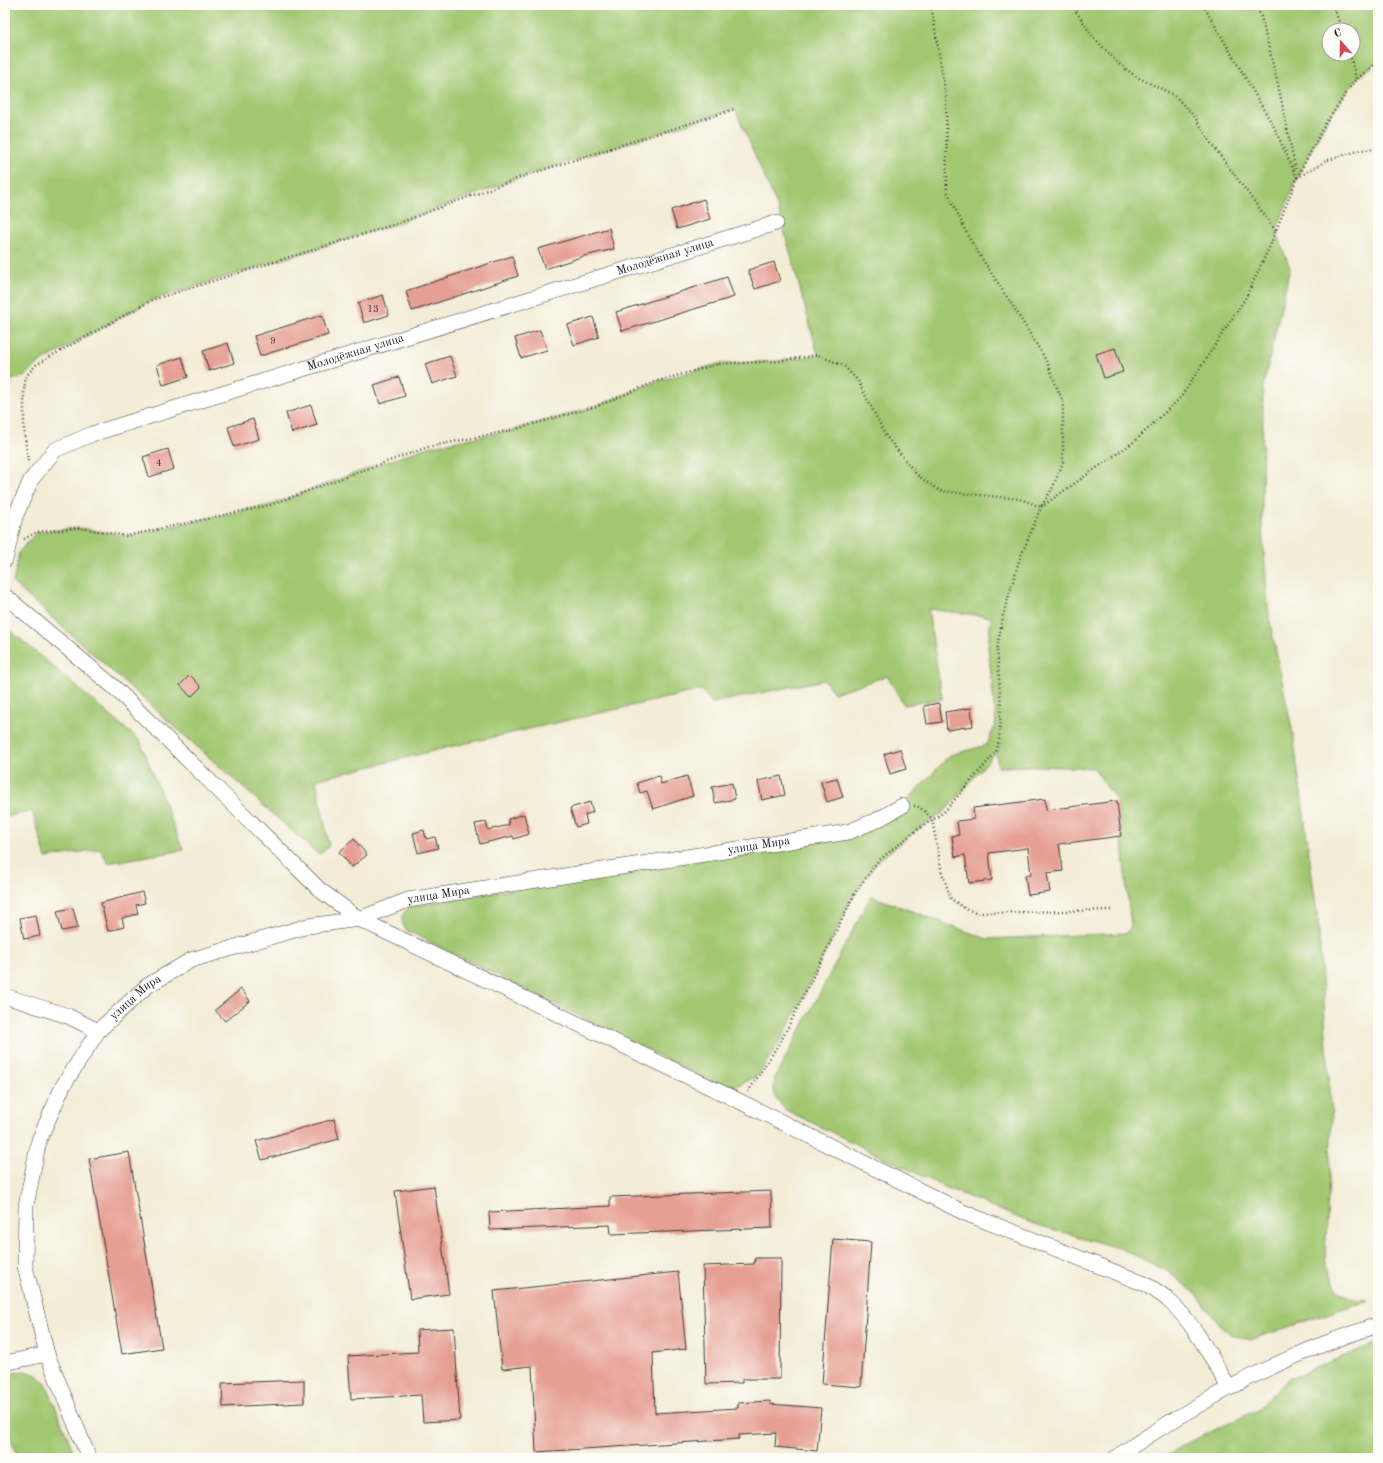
<svg xmlns="http://www.w3.org/2000/svg" width="1383" height="1463" viewBox="0 0 1383 1463" font-family="'Old Standard TT',serif">
	<style>
		.green { fill: #a2c771; stroke: #5f7246; fill-rule: evenodd }
		.building { fill: #e69f93 }
		.lines { fill: none; stroke-linecap: round; stroke-linejoin: round }
		.minor-casing { stroke: #3c3b38; stroke-width: 16 }
		.path { stroke: #3c3b38; stroke-width: 2.5; stroke-dasharray: 1 3; stroke-linecap: butt }
		.minor { stroke: #fff; stroke-width: 15 }
		.labels { text-anchor: middle; dominant-baseline: central; stroke-width: 3; stroke-linejoin: round; paint-order: stroke }
		.number-label { font-size: 10px; fill: #4e3d3a }
		.street-label { font-size: 12px; fill: #1c1c1c; stroke: #fdfcf7 }
	</style>
	<rect width="100%" height="100%" fill="#fdfcf7"/>
	<filter id="ink" filterUnits="userSpaceOnUse"><feTurbulence type="fractalNoise" baseFrequency=".025" numOctaves="2"/><feDisplacementMap in="SourceGraphic" scale="8" xChannelSelector="R" yChannelSelector="G"/><feConvolveMatrix kernelMatrix="1 2 1 2 8 2 1 2 1" color-interpolation-filters="sRGB"/></filter>
	<filter id="wash" filterUnits="userSpaceOnUse"><feTurbulence type="fractalNoise" baseFrequency=".012" numOctaves="4" result="noise"/><feDisplacementMap in="SourceGraphic" scale="16" xChannelSelector="R" yChannelSelector="G"/><feGaussianBlur stdDeviation="0.9" result="paint"/><feColorMatrix in="noise" values="0 0 0 0 0 0 0 0 0 0 0 0 0 0 0 0 0 1.4 0 .05"/><feComposite in="paint" operator="in"/></filter>
	<g filter="url(#wash)">
		<rect width="100%" height="100%" fill="#f3ecd6"/>
		<path class="green" d="M12,5H1378V62L1356,79L1325,124L1297,178L1276,231L1290,268L1263,387L1262,527L1269,617L1293,734L1318,921L1332,1118L1325,1259L1337,1290L1352,1299L1369,1300L1252,1339L1233,1336L1220,1325L1195,1293L1167,1271L1122,1249L1031,1223L940,1185L786,1110C775,1099 772,1093 775,1078L871,896L987,939L1127,933L1131,926L1117,801L1094,768L1036,766L998,767L996,752L944,812L917,830L878,861L855,893L782,1039L758,1075L739,1085L726,1089L406,930C399,919 401,912 412,906L847,832L902,806L950,755L987,745L996,723L988,646L991,617L928,609L942,699L904,705L887,676L834,693L824,680L712,703L702,690L445,748L316,780L329,846L319,855L13,583L19,552L37,532L80,528L127,536L270,505L361,471L428,447L512,430L597,406L655,382L718,364L779,361L818,355L778,208L735,109L527,175L396,224L152,300L53,355L36,365L26,376L5,382V7ZM1329,30H1353V54H1329Z
			M5,626L140,741L183,850L108,863L100,849L46,858L32,811L5,817Z
			M1378,1343V1458H1163L1187,1443L1255,1411L1288,1379L1364,1348Z
			M24,1371L37,1375L46,1384L76,1458H18L5,1424V1378L10,1374Z"/>
		<g id="blocks">
			<path class="building" d="M704,199L710,219L677,229L671,210Z
				M609,228L614,249L584,256L545,269L538,249Z
				M512,256L518,276L412,311L406,291Z
				M774,262L780,281L755,289L748,270Z
				M727,277L734,297L622,331L616,312Z
				M383,295L389,315L364,323L358,303Z
				M322,315L328,335L260,356L254,336Z
				M593,317L599,337L574,345L567,325Z
				M540,330L547,350L521,358L515,338Z
				M228,343L234,363L209,371L203,351Z
				M1115,348L1123,372L1104,378L1096,354Z
				M450,356L457,376L432,384L425,364Z
				M182,357L188,377L163,385L157,365Z
				M399,377L405,396L380,404L374,385Z
				M311,405L317,425L292,433L286,413Z
				M253,419L259,439L234,447L228,427Z
				M168,449L174,469L149,477L143,457Z
				M190,675L201,687L191,697L180,685Z
				M939,703L942,722L927,724L924,706Z
				M971,708L973,726L947,730L945,712Z
				M900,749L906,769L890,774L884,754Z
				M659,776L661,784L687,776L693,796L653,809L647,791L640,793L637,783Z
				M781,776L785,795L762,800L758,781Z
				M837,778L843,797L827,802L821,782Z
				M732,783L735,799L715,803L712,787Z
				M1045,799L1046,810L1117,801L1121,836L1059,844L1063,871L1047,873L1050,892L1028,895L1025,875H1031L1028,848L989,853L992,880L969,883L965,855L955,857L952,836L959,835L957,821L974,819L973,808Z
				M590,802L593,812L585,815L587,824L576,827L570,808Z
				M524,814L529,834L514,839L513,836L480,844L475,824L486,822L488,830L509,825L508,819Z
				M424,830L426,839L435,837L438,848L418,853L413,833Z
				M354,839L367,855L352,867L339,852Z
				M142,892L145,903L136,905L138,914L122,918L124,927L108,931L101,903Z
				M73,908L78,928L62,931L57,911Z
				M36,915L40,936L24,939L20,918Z
				M241,989L250,1001L225,1021L215,1010Z
				M334,1119L339,1139L262,1160L256,1141Z
				M129,1152L162,1348L122,1354L89,1159Z
				M434,1186L449,1294L410,1299L395,1191Z
				M771,1191L772,1228L611,1234L610,1225L490,1230L489,1212L610,1206V1197Z
				M833,1239L871,1242L861,1387L822,1384Z
				M755,1258H781L780,1379H742V1383L706,1384L703,1266L754,1264Z
				M678,1272L686,1349L653,1353L655,1413L738,1408V1403L770,1401V1404L821,1408L817,1451L775,1447L776,1433L739,1435V1439L536,1452L532,1366L502,1369L494,1291Z
				M454,1328L460,1420L423,1422L421,1395L351,1399L348,1356L418,1352L417,1330Z
				M304,1380V1403L223,1407L222,1383Z"/>
		</g>
	</g>
	<g filter="url(#ink)">
		<use href="#blocks" fill-opacity="0" stroke="#3c3b38" stroke-width="1"/>
		<g class="lines">
			<defs>
				<g id="minor">
					<path id="s1" d="M5,560L15,517L31,480L55,450L92,434L776,223"/>
					<path d="M5,596L115,688L320,890L359,919L741,1102L965,1213L1145,1284C1153,1289 1162,1294 1168,1300C1194,1322 1212,1359 1229,1388"/>
					<path d="M5,996L68,1016L98,1031"/>
					<path d="M5,1363L47,1354"/>
					<path id="s2" d="M89,1458L47,1354L25,1266L26,1206L39,1140L63,1086L98,1031L147,986L191,960L308,926L359,919L408,900L848,832L877,820L902,806"/>
					<path d="M1115,1458C1195,1403 1284,1354 1378,1325"/>
				</g>
			</defs>
			<use href="#minor" class="minor-casing"/>
			<path class="path" d="M1072,5L1093,37L1120,65L1137,77L1174,95L1194,116L1211,143L1276,231
				M1203,5L1274,127L1297,178
				M1256,5L1261,17L1278,84L1296,172
				M1333,5L1342,30
				M1350,54L1356,79
				M1297,178L1328,160L1361,150L1378,149
				M28,461L24,429V391L26,376L36,365L53,355L152,300L396,224L527,175L735,109
				M24,539L37,532L80,528L127,536L270,505L361,471L428,447L512,430L597,406L655,382L718,364L779,361L818,355L844,366L858,381L886,436L917,475L940,491L1020,499L1041,507L1052,489L1063,463V402L1046,360L1016,311L970,240L947,191L946,96L931,5
				M914,806H917L926,812L932,819L942,873L951,899L966,909L979,913L1111,910
				M748,1092L782,1039L855,893L878,861L917,830L944,812L996,752L999,739L1001,707L997,649L1003,615L1019,561L1041,507L1135,441L1181,397L1245,299L1269,248L1297,178L1325,124L1356,79L1378,62"/>
			<use href="#minor" class="minor"/>
		</g>
	</g>
	<g class="labels">
		<g class="number-label">
			<text x="373" y="309">13</text>
			<text x="273" y="341">9</text>
			<text x="159" y="463">4</text>
		</g>
		<g class="street-label">
			<text stroke="none"><textPath href="#s1" startOffset="763">Молодёжная улица</textPath></text>
			<text stroke="none"><textPath href="#s1" startOffset="439">Молодёжная улица</textPath></text>
			<text stroke="none"><textPath href="#s2" startOffset="1153">улица Мира</textPath></text>
			<text stroke="none"><textPath href="#s2" startOffset="829">улица Мира</textPath></text>
			<text stroke="none"><textPath href="#s2" startOffset="505">улица Мира</textPath></text>
		</g>
	</g>
	<rect width="1383" height="1463" fill="none" stroke="#fdfcf7" stroke-width="20"/>
	<g transform="translate(1341 42) rotate(340)"><circle r="19" fill="#fdfcf7" stroke="#a3a29f"/>
	<path d="M0-3L7 15L0 10L-7 15Z" fill="#d1495b"/>
	<text y="-6" font-size="11" font-weight="bold" text-anchor="middle" fill="#1c1c1c">С</text>
	</g>
</svg>
